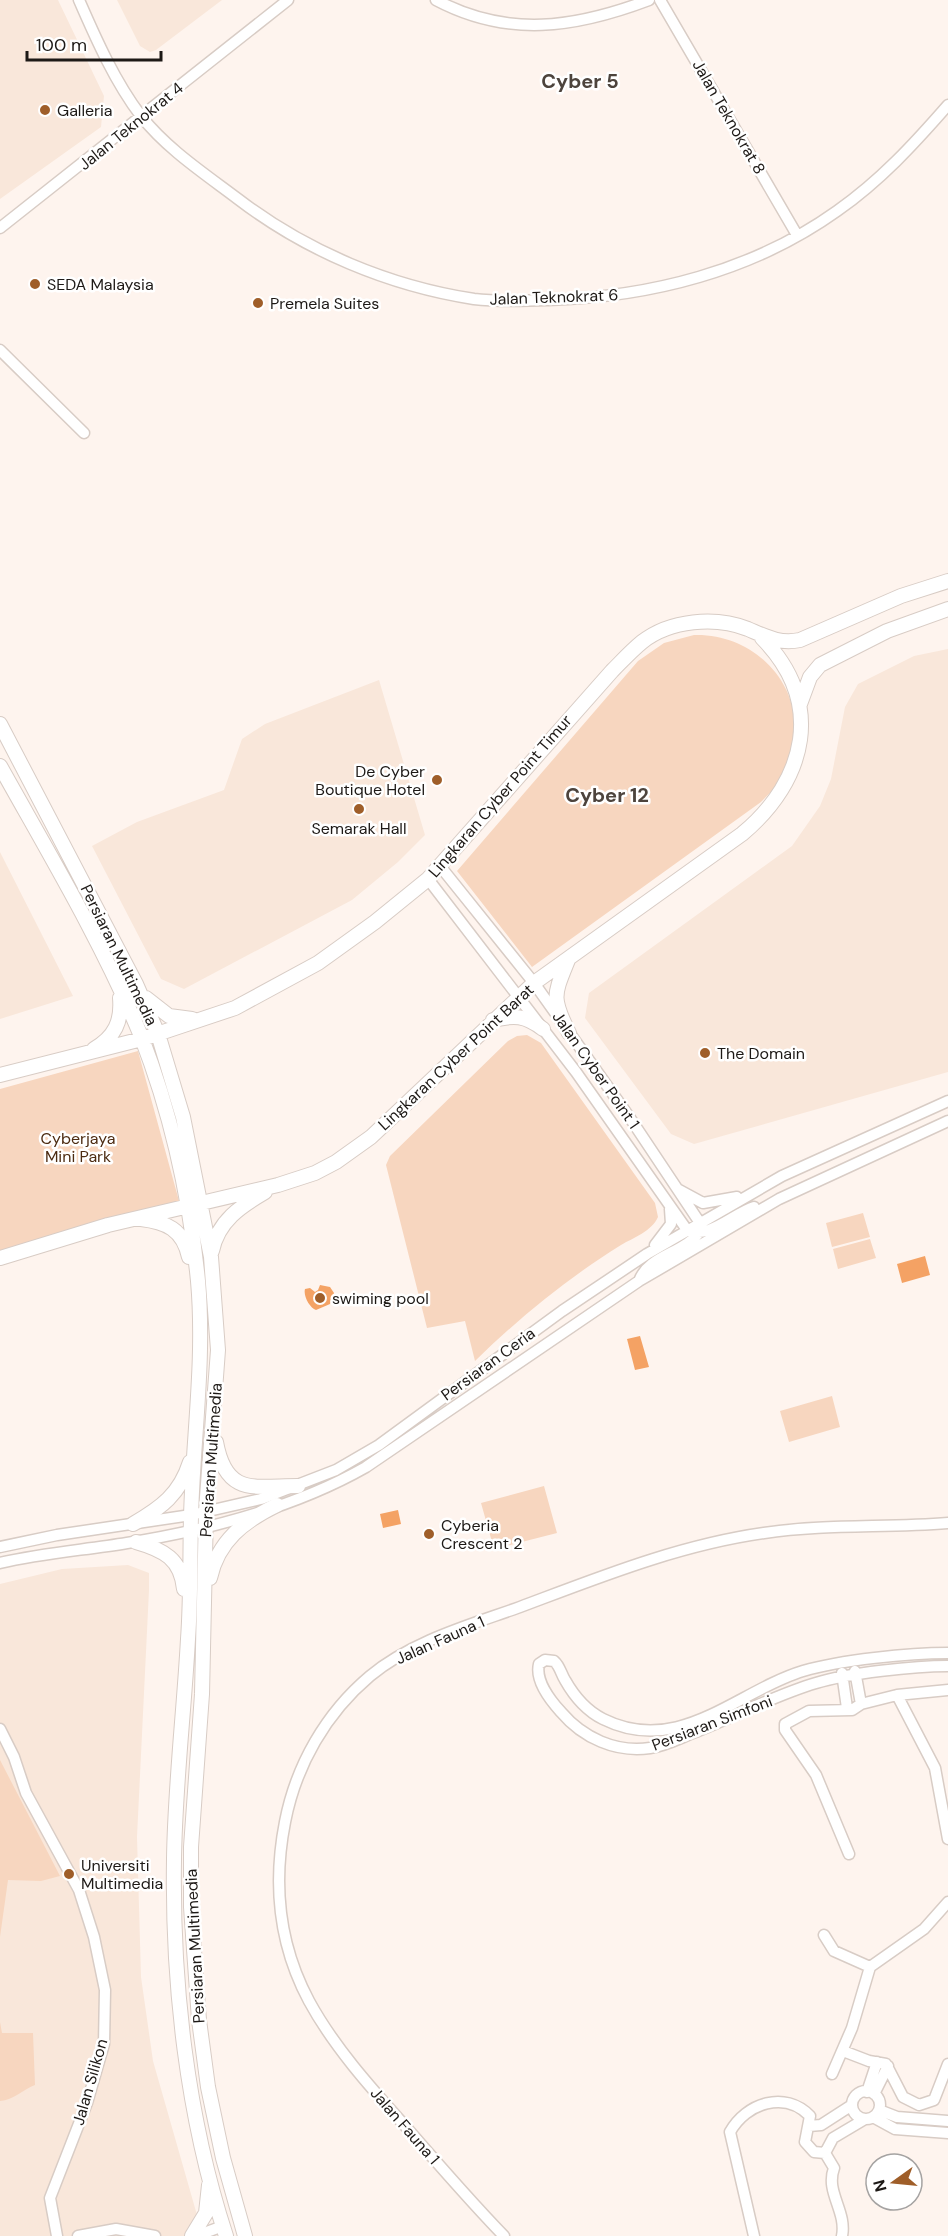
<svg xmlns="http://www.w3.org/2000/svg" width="948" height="2236" viewBox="0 0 948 2236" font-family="'DM Sans',sans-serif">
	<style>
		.built { fill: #f9e7da }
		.green { fill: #f7d6bf }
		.water { fill: #f4a264 }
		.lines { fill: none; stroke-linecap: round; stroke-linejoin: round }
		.minor-casing { stroke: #d8ccc5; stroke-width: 13 }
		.major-casing { stroke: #d8ccc5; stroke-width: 16 }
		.minor { stroke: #fff; stroke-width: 10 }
		.major { stroke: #fff; stroke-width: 14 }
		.poi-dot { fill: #9f5e29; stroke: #fff; stroke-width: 2 }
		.labels { text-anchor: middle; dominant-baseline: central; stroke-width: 5; stroke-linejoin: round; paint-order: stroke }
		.poi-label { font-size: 16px; fill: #1d1916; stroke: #fff; text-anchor: start }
		.street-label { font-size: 16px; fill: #1d1916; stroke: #fff }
		.park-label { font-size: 16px; fill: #4c2b11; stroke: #fff }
		.quarter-label { font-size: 20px; font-weight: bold; fill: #4d443d; stroke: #fff }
	</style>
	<rect width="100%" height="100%" fill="#fef4ee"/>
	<path class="built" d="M0,0H58L104,96L101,127L0,199Z
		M117,0H222L156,50L150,52L140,46Z
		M948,649V1072L694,1144L671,1134L585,1018L589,993L792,846L820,806L831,779L845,707L858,684L914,656Z
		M379,680L425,835L398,862L352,900L184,989L161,979L92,846L137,822L224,790L242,739L265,724Z
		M0,852L73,996L0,1019Z
		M128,1565L149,1573V1590L137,1837L141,1977L153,2061L203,2236H0V1584L62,1569Z"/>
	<path class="green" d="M694,635C764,633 815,700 788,766C782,781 771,792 761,802L532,967L457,871L638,661L664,643Z
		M527,1035L541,1043L655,1203L658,1217C652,1231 633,1238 621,1245C568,1278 520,1317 475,1361L465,1321L427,1328L386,1165L390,1156L508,1041L517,1036Z
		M138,1051L179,1201L114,1217L0,1251V1089Z
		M863,1213L870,1237L832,1247L826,1223Z
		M870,1239L876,1258L838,1269L833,1249Z
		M832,1396L840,1427L789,1442L780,1411Z
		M544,1486L557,1533L494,1549L481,1503Z
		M0,1760L60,1876L41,1881L8,1880L0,1937Z
		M0,2022L2,2033H33L35,2085C22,2090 14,2100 0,2101Z"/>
	<path class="water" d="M925,1256L930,1275L902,1283L897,1264Z
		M320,1285L330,1287L334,1293L330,1304L316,1310C310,1308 303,1296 305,1289L310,1288L315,1292L318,1290Z
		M640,1336L649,1367L635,1370L627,1339Z
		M398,1510L401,1524L383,1528L380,1514Z"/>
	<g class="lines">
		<defs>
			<path id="minor" d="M79,0C96,39 115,82 141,116C167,149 205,174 238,199C306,251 389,286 474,299C499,302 523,301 548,300C650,297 753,271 837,211C880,181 914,144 948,105
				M436,0C508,38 575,28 649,0
				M660,0L797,235
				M0,228L288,0
				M0,350L84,433
				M440,866L534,983L630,1118L700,1223L701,1230C685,1254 649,1254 639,1281
				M428,879L576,1072L687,1230C708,1240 734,1213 754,1207
				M679,1190L703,1203L737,1197
				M655,1245L671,1224L670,1209
				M0,1547L57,1535L191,1515L261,1499L336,1470L379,1445L562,1311L647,1254L782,1176L948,1101
				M0,1563C42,1553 85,1550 127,1543C208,1530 294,1508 366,1467L639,1281L779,1199L948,1121
				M948,1653C908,1653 841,1660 803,1671C737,1691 679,1757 603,1719C587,1711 574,1696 565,1680C561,1674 560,1666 554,1661L545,1660L539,1664C535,1680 550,1700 561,1712C583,1738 616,1753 650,1748C665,1746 680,1738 693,1733C734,1717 775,1695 816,1683C848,1673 915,1666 948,1666
				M855,1671L861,1704
				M842,1673L847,1708
				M897,1695L935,1768L948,1839
				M0,1729L14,1757L26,1793L79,1890L94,1937L105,1990L104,2044L87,2103L50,2198L57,2236
				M849,1854L816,1775L785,1730V1724L809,1711L852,1710L861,1704L897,1695L948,1690
				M824,1935L834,1951L870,1967
				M843,2051L869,2061L886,2064L903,2097L919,2105L934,2100L948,2064
				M832,2074L852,2028L870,1967L924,1929L948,1902
				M852 2105a14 14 0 1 1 28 0a14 14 0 1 1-28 0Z
				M867,2092L877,2062
				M874,2094L888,2066
				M879,2110L897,2117L948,2121
				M873,2117L895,2129L948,2133
				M809,2126L821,2125L852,2105
				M825,2153L833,2138L865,2119
				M78,2236L116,2229L155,2236
				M196,2236L223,2226
				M504,2236C470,2201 438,2164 406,2127C371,2088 334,2047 309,2001C279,1945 273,1883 285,1822C296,1765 326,1713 370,1676C412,1641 470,1625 520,1607C600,1577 679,1545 764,1533C825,1524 886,1528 948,1523
				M754,2236L730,2132C746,2103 785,2090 810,2116L805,2142L814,2152L825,2153L834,2168C825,2192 847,2211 842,2236"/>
			<path id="major" d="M800,704L810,677L820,665L887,631L948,609
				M0,724L136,984L158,1034L183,1117L211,1257L218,1350L206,1511L202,1694L191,1847V1907L199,2020L208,2087L223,2158L245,2236
				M0,766C49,854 102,942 141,1036C171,1113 190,1199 198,1281C205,1360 193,1438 191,1517C190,1557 191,1598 188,1639C184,1712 175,1786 174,1859C172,1984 187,2117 226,2236
				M568,960C554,995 551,997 569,1033
				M146,998L169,1016L192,1019
				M493,1020C514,1015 525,1015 543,1029
				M94,1049C115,1037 122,1021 120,998
				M0,1075L142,1039L235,1008L318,963L375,922L428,879L612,671C622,661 631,651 642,642C670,620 715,616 748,629C767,637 779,644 800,640L901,596L948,581
				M141,1219C166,1222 183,1229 189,1257
				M212,1251C218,1221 241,1206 265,1192
				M0,1258L108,1225L278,1185L315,1173L336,1162L371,1137L534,983L742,834C807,780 825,702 762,638
				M216,1442C226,1497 255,1486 298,1486
				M133,1524C161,1508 180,1494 190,1462
				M136,1542C164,1550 181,1559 184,1589
				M210,1578C218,1541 244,1521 277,1505
				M192,2236L206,2213L209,2185"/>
		</defs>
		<use href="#minor" class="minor-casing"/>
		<use href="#major" class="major-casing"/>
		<use href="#minor" class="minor"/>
		<use href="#major" class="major"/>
	</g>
	<g class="poi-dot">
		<circle cx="45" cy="110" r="6"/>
		<circle cx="35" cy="284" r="6"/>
		<circle cx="258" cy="303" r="6"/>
		<circle cx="437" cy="780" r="6"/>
		<circle cx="359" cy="809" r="6"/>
		<circle cx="705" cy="1053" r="6"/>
		<circle cx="320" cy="1298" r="6"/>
		<circle cx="429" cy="1534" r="6"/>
		<circle cx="69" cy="1874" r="6"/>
	</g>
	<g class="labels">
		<g class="poi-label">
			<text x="57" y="110">Galleria</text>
			<text x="47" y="284">SEDA Malaysia</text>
			<text x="270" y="303">Premela Suites</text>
			<text x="425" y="771" text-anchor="end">De Cyber<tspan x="425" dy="18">Boutique Hotel</tspan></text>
			<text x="359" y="828" text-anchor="middle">Semarak Hall</text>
			<text x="717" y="1053">The Domain</text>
			<text x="332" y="1298">swiming pool</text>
			<text x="441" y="1525">Cyberia<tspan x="441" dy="18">Crescent 2</tspan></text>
			<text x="81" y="1865">Universiti<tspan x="81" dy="18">Multimedia</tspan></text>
		</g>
		<g class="street-label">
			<text transform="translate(729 117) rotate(60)">Jalan Teknokrat 8</text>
			<text transform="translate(131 126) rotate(-39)">Jalan Teknokrat 4</text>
			<text transform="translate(554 297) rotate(-2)">Jalan Teknokrat 6</text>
			<text transform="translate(500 796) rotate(-49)">Lingkaran Cyber Point Timur</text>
			<text transform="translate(119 955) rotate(64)">Persiaran Multimedia</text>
			<text transform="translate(456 1057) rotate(-43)">Lingkaran Cyber Point Barat</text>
			<text transform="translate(596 1070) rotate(55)">Jalan Cyber Point 1</text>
			<text transform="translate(488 1364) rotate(-36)">Persiaran Ceria</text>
			<text transform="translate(211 1460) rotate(-86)">Persiaran Multimedia</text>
			<text transform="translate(440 1640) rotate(-24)">Jalan Fauna 1</text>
			<text transform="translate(712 1723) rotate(-21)">Persiaran Simfoni</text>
			<text transform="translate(195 1946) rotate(-93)">Persiaran Multimedia</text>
			<text transform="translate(90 2082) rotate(-74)">Jalan Silikon</text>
			<text transform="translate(405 2126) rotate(49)">Jalan Fauna 1</text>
		</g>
		<g class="park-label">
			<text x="78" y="1138">Cyberjaya<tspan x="78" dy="18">Mini Park</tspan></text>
		</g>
		<g class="quarter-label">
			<text x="580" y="81">Cyber 5</text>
			<text x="607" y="795">Cyber 12</text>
		</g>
	</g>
	<g transform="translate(894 2182) rotate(255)"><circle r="28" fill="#ffffff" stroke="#a5a3a2" stroke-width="1.5"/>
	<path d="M0-4.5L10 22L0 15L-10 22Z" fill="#9f5e29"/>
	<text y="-9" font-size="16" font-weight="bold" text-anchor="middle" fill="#1d1916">N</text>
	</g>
	<path d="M27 51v9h134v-9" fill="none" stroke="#1d1916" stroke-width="3"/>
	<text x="36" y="51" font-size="18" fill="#1d1916" stroke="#ffffff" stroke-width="4.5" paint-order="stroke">100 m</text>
</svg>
